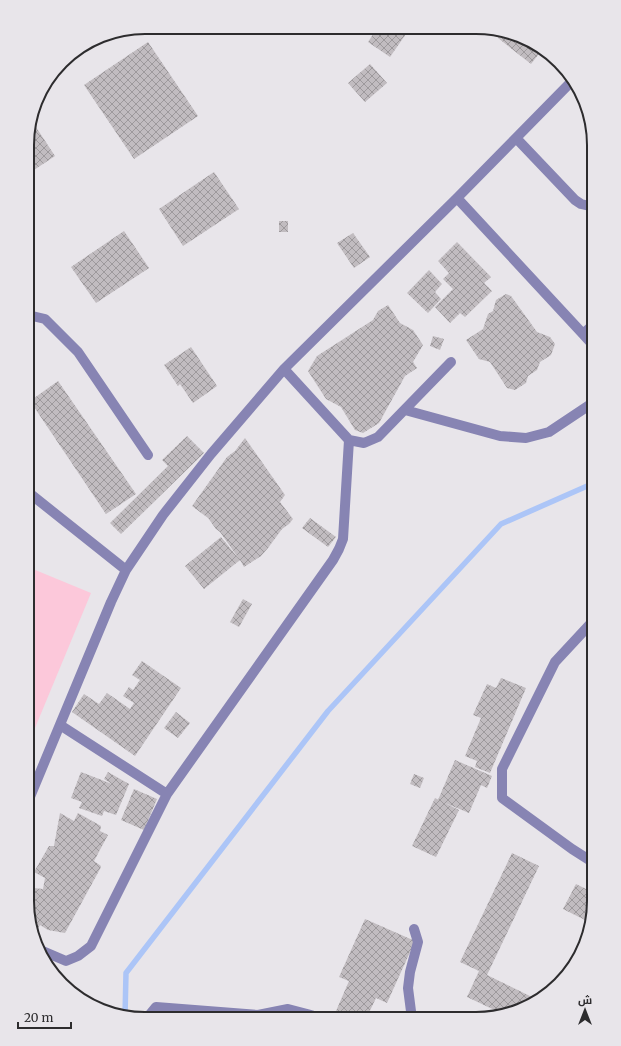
<svg xmlns="http://www.w3.org/2000/svg" width="621" height="1046" viewBox="0 0 621 1046" font-family="Merriweather,Cairo,serif">
	<style>
		.green { fill: #fcc8da }
		.lines { fill: none; stroke-linecap: round; stroke-linejoin: round }
		.stream { stroke: #acc5f7; stroke-width: 5.5 }
		.building { fill: url(#building-cross-hatch) }
		.minor { stroke: #8784b3; stroke-width: 10 }
		.rim { fill: none; stroke: #2d2c2e; stroke-width: 2 }
	</style>
	<defs>
		<pattern id="building-cross-hatch" width="8" height="8" patternUnits="userSpaceOnUse"><rect width="8" height="8" fill="#c1bcc0"/><path d="M0 0l8 8M0 8l8-8" fill="none" stroke="#9d999c"/></pattern>
	</defs>
	<rect width="100%" height="100%" fill="#e8e5ea"/>
	<path class="green" d="M28,567L91,593L35,728L27,725Z"/>
	<g class="lines">
		<path class="stream" d="M125,1016L126,973L328,711L501,524L594,483"/>
	</g>
	<path class="building" d="M373,28L399,29L406,34L390,57L368,42L376,30Z
		M504,31L521,40L542,50L531,64L498,38Z
		M148,42L198,116L134,159L84,85Z
		M370,64L387,83L365,102L348,83Z
		M32,121L55,156L28,174V129L30,123Z
		M214,172L239,209L183,246L159,209Z
		M279,221H288V232H279Z
		M124,231L149,268L96,303L71,267Z
		M353,233L370,257L354,268L337,243Z
		M457,242L491,277L484,283L492,291L465,317L460,313L450,323L435,307L453,289L443,279L449,273L438,261Z
		M429,270L442,284L435,292L441,299L428,313L407,293Z
		M506,294L511,296L537,332L550,337L555,344L551,355L540,362L537,370L528,376L526,383L515,390L507,388L490,362L479,359L466,340L483,329L488,314L493,311L496,300Z
		M388,305L400,323L413,330L423,345L413,362L417,368L405,376L379,423L363,433L355,430L341,407L326,399L308,371L317,356L373,320L378,311Z
		M433,336L444,339L440,350L430,346Z
		M191,347L217,386L193,403L180,384L178,386L164,365Z
		M58,381L136,494L106,514L30,401Z
		M187,436L204,453L121,534L110,523L168,466L162,460Z
		M245,438L285,495L280,502L293,519L289,524L282,529L268,548L261,556L244,567L240,560L204,589L185,566L221,537L239,559L220,532L216,529L208,518L192,506L227,457L235,451Z
		M310,518L336,537L328,547L302,528Z
		M243,599L252,604L239,627L230,622Z
		M142,661L181,688L135,756L72,712L84,694L99,704L107,693L130,709L134,703L123,696L129,687L133,690L140,680L132,675Z
		M501,678L526,688L490,773L475,767L477,761L465,756L481,718L473,715L487,684L496,688Z
		M176,712L190,723L178,738L164,728Z
		M455,760L492,776L487,788L481,785L469,813L438,800Z
		M81,772L112,784L104,779L108,772L129,784L116,815L104,811L102,816L79,808L82,802L71,798Z
		M414,774L424,778L420,788L410,784Z
		M134,789L157,799L144,830L121,820Z
		M435,798L459,810L436,857L412,846Z
		M60,813L74,821L78,813L101,826L100,831L108,835L94,861L101,866L100,869L65,933L48,930L40,925L34,936L27,898L28,896L33,897L34,888L43,889L45,878L34,872L49,846H54Z
		M512,853L539,866L487,975L536,999L521,1010L503,1014L467,997L479,971L460,962Z
		M576,884L594,893V909L589,922L563,909Z
		M365,919L415,941L387,1003L376,998L366,1019H335L333,1018L349,981L339,977Z"/>
	<g class="lines">
		<path class="minor" d="M516,138L575,200L581,204L594,207
			M457,198L583,334L594,324
			M28,315L45,319L78,352L148,455
			M583,334L594,346
			M284,369L349,440L364,443L378,437L451,362
			M405,410L500,436L526,438L549,432L594,402
			M28,492L126,570
			M60,725L167,794
			M27,804L111,602L126,570L163,515L211,454L284,369L457,198L572,81
			M594,863L572,849L502,798V769L555,662L594,620
			M38,949L66,961L78,956L91,946L167,794L333,560L339,549L343,539L349,440
			M147,1018L156,1007L258,1015L288,1009L311,1015L319,1019
			M412,1019L408,988L410,972L418,942L414,929"/>
	</g>
	<path d="M0 0H621V1046H0ZM145 34H476A111 111 0 0 1 587 145V901A111 111 0 0 1 476 1012H145A111 111 0 0 1 34 901V145A111 111 0 0 1 145 34Z" fill="#e8e5ea" fill-rule="evenodd"/>
	<path class="rim" d="M145 34H476A111 111 0 0 1 587 145V901A111 111 0 0 1 476 1012H145A111 111 0 0 1 34 901V145A111 111 0 0 1 145 34Z"/>
	<g transform="translate(585 1010)" stroke="#e8e5ea" stroke-width="3" paint-order="stroke">
	<path d="M0-3L7 15L0 10L-7 15Z" fill="#2d2c2e"/>
	<text y="-6" font-size="11" font-weight="bold" text-anchor="middle" fill="#2d2c2e">ش</text>
	</g>
	<path d="M18 1022v6h53v-6" fill="none" stroke="#2d2c2e" stroke-width="2"/>
	<text x="24" y="1022" font-size="12" fill="#2d2c2e" stroke="#e8e5ea" stroke-width="3" paint-order="stroke">20 m</text>
</svg>
